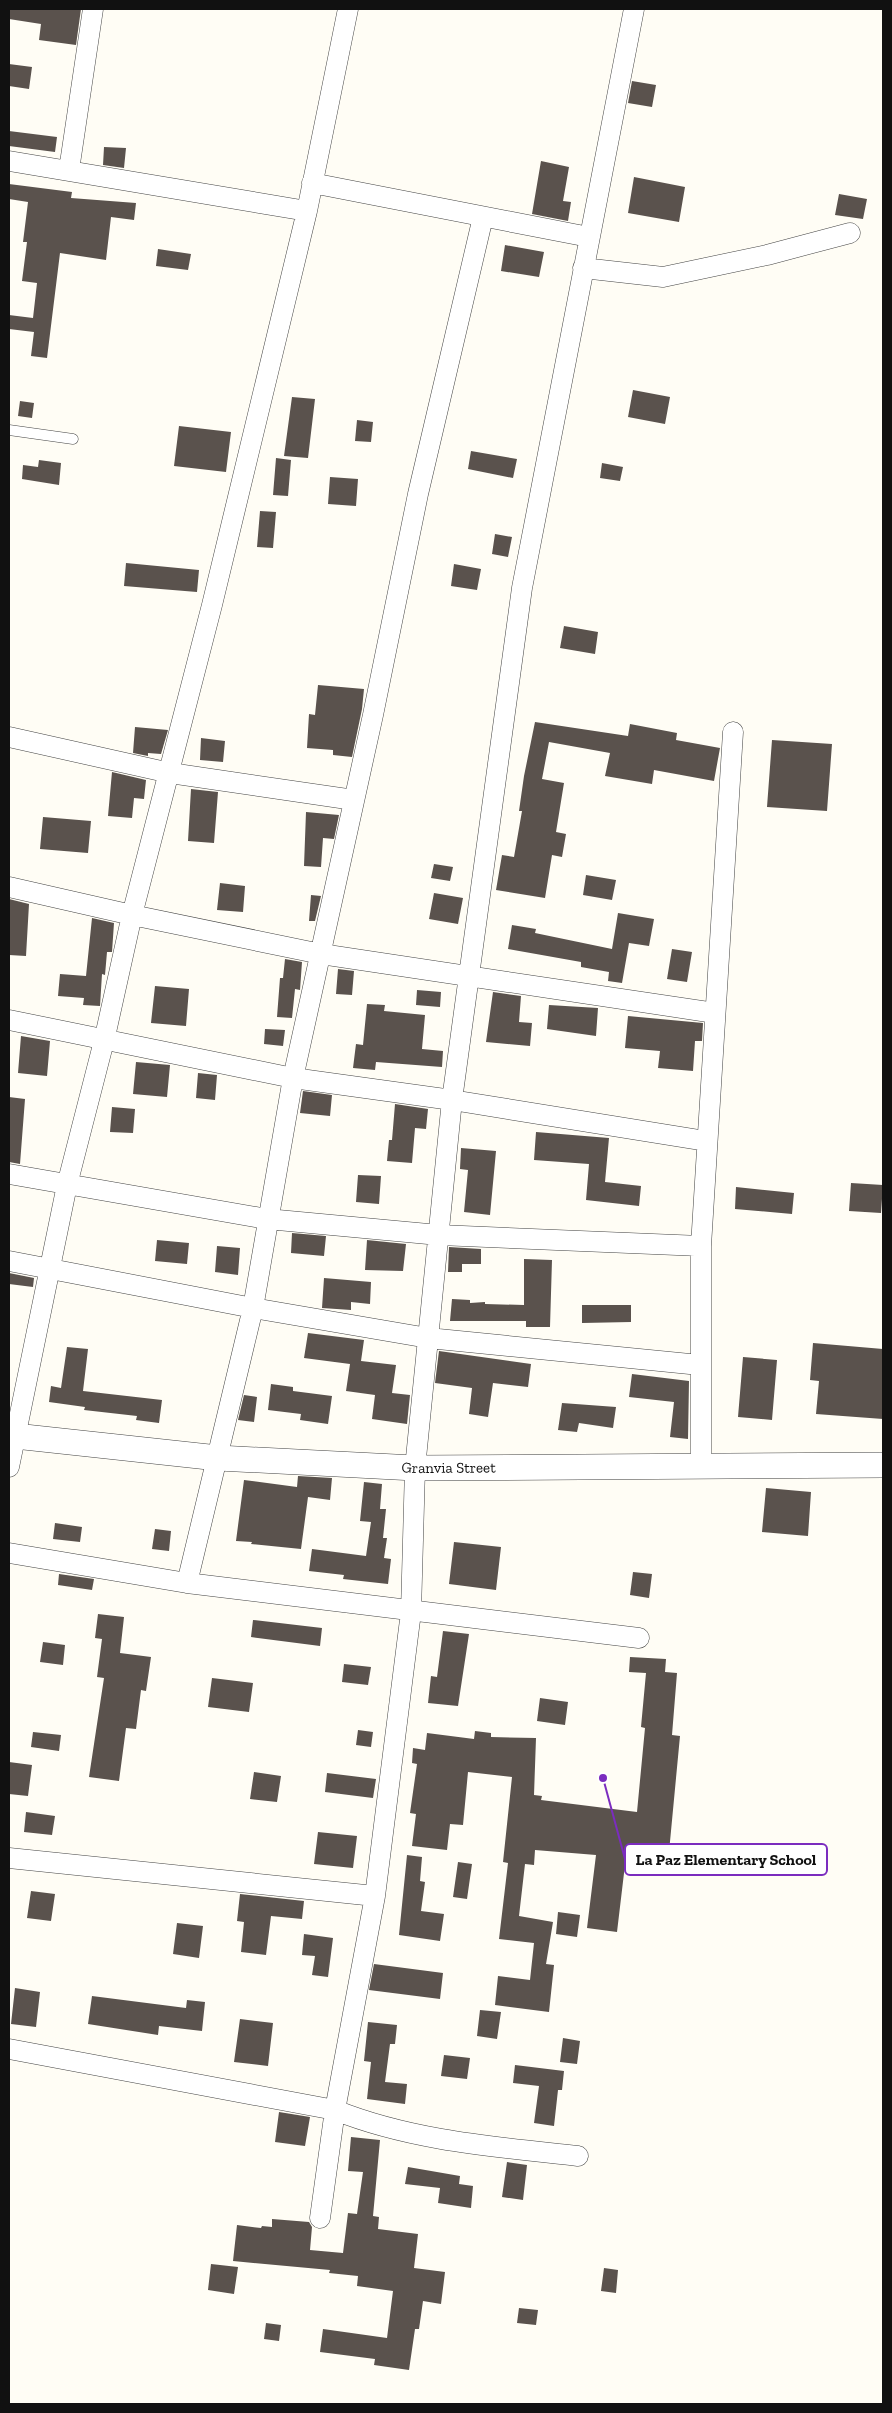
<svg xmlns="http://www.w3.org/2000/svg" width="892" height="2413" viewBox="0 0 892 2413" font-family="'Zilla Slab',serif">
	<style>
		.building { fill: #5a524d }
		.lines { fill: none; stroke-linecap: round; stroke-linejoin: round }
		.service-casing { stroke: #444; stroke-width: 11 }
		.minor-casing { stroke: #444; stroke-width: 21 }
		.tertiary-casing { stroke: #444; stroke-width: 26 }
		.service { stroke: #fff; stroke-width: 10 }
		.minor { stroke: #fff; stroke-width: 20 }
		.tertiary { stroke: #fff; stroke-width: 25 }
		.labels { text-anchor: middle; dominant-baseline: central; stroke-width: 5; stroke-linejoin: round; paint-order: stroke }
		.street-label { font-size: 15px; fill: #111; stroke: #fff }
		.leader { fill: none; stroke: #7b2cbf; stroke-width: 2 }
		.callout-dot { fill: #7b2cbf; stroke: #fff; stroke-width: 2 }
		.callout { fill: #fff; stroke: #7b2cbf; stroke-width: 2 }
		.callout-label { font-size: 16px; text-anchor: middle; font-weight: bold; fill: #111 }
	</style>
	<rect width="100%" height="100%" fill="#fffdf5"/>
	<path class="building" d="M9,9H81L76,45L39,40L41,24L9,19Z
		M9,64L32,67L29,89L9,86Z
		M632,81L656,85L652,107L628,103Z
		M9,131L57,137L55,152L9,146Z
		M104,147L126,148L124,168L103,165Z
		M541,161L569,167L563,201L571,202L568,221L532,214Z
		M634,177L685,187L679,222L628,213Z
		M9,184L72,192L71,198L136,203L134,220L111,217L106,260L60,253L47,358L31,356L34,332L9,329V315L33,318L37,283L22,281L27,242H23L28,202L9,199Z
		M839,194L867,199L863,219L835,215Z
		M505,245L544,252L539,277L501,271Z
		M158,249L191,254L188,270L156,266Z
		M633,390L670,397L665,424L628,417Z
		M292,397L315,399L308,458L284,456Z
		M20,401L34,403L32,418L18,416Z
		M357,420L373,422L371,442L355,441Z
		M179,426L231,432L226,472L174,466Z
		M471,451L517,459L513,478L468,469Z
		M276,458L291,460L288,496L273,495Z
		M39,460L61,463L59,485L22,479L23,465L38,467Z
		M602,463L623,467L620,481L600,478Z
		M330,477L358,479L356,506L328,504Z
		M260,511L276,512L273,548L257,547Z
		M495,534L512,537L508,557L492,554Z
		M126,563L199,570L197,592L124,586Z
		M454,564L481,569L477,590L451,586Z
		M564,626L598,632L595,654L560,648Z
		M318,685L364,689L362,709L352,757L333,755V750L307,748L309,714L315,715Z
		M535,722L628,736L630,724L677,733L676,740L720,748L714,781L654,770L652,784L605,776L610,753L549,742L542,779L564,783L556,832L566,834L562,857L552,855L545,898L496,890L502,855L514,857L522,811H519L524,776Z
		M135,727L168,730L161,754L148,753V756L133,753Z
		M201,738L225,741L223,762L200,760Z
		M772,740L832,744L827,811L767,807Z
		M112,772L146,780L144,799L134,798L132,818L108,816Z
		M191,789L218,792L214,843L188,841Z
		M306,812L339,815L334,839L323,838L321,867L304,866Z
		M43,817L91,821L88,853L40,849Z
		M434,864L453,867L450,881L431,878Z
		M586,875L616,880L612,900L583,895Z
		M220,883L245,886L243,912L217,910Z
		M434,893L463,898L458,924L429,919Z
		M311,895L321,896L315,921H309Z
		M9,899L29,904L26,956L9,955Z
		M618,913L654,919L649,946L629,943L622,983L608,981L609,972L581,967V962L508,949L512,925L536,929L535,933L612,949Z
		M92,918L114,923L112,952H107L105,975L102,974L100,1006L83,1005L84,998L58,996L60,974L86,976Z
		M672,949L692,952L687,982L667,979Z
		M285,959L302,962L300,990L295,989L292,1018L277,1017L280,978H283Z
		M338,969L354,971L352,995L336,994Z
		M155,986L189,989L186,1026L151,1023Z
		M417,990L441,992L440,1007L416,1005Z
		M493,992L521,996L519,1022L532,1023L530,1046L486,1042Z
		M367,1004L385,1005L384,1011L425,1015L422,1049L443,1051L442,1067L376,1062L375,1070L353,1068L356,1044L363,1045Z
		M549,1005L598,1008L596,1036L547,1029Z
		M628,1016L703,1023L702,1041H695L693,1071L658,1068L660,1051L625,1048Z
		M265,1029L285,1030L283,1046L264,1044Z
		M21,1036L50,1041L47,1076L18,1073Z
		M136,1062L170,1065L167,1097L133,1094Z
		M198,1073L217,1075L215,1100L196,1098Z
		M303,1091L332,1095L330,1116L300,1113Z
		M9,1097L25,1099L20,1164L9,1162Z
		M395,1104L428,1109L426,1129L415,1128L412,1163L387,1161L389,1140H392Z
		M112,1107L135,1109L133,1133L110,1132Z
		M536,1132L609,1138L605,1182L641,1186L639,1206L586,1200L589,1164L534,1160Z
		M461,1148L496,1151L490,1215L464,1212L468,1170L460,1169Z
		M358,1175L381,1176L379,1204L356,1202Z
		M851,1183L883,1185L881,1213L849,1211Z
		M736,1187L794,1193L792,1214L735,1209Z
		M292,1233L326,1236L324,1256L291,1253Z
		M157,1240L189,1243L187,1264L155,1261Z
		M367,1240L406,1244L403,1271L365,1270Z
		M217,1246L240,1248L238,1275L215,1272Z
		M449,1247L481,1249V1264H462V1272H448Z
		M524,1259L552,1260L550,1327H526V1321H450L452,1299L470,1300V1303L485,1302V1304L524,1305Z
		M9,1273L34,1278L33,1287L9,1284Z
		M324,1278L371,1282L370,1304L351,1302V1310L322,1308Z
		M582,1305H631V1322L582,1323Z
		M308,1333L364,1340L361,1361L396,1365L392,1393L410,1395L407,1424L372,1419L375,1395L346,1391L350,1364L304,1358Z
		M813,1343L883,1349V1419L816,1414L819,1381L810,1380Z
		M67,1347L88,1349L83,1391L162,1400L159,1423L136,1420L137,1416L84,1410L85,1407L49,1402L51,1386L61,1388Z
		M439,1351L531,1364L528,1387L493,1383L488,1417L469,1414L472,1388L435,1383Z
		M743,1357L777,1360L772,1420L738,1417Z
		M632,1374L689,1381L688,1439L670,1437L674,1402L629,1397Z
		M271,1384L293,1387V1391L332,1396L328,1424L300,1420L301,1414L268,1410Z
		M244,1395L257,1397L254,1422L238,1420Z
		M562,1403L616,1407L613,1428L579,1423L577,1432L558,1430Z
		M298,1476L332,1478L330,1500L308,1497L301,1549L251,1544L252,1542L236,1541L244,1480L297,1487Z
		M364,1482L382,1484L380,1509H386L383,1538H387L384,1558L391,1559L388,1584L343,1579L344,1575L309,1571L312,1549L366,1556L371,1522L360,1521Z
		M766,1488L811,1492L808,1536L762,1532Z
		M55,1523L82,1527L80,1542L53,1539Z
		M155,1529L171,1531L169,1551L152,1549Z
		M454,1542L501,1547L496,1590L449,1584Z
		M633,1572L652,1574L649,1598L630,1595Z
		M59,1574L94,1579L92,1590L58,1585Z
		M98,1614L124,1617L120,1653L151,1657L146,1691L141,1690L136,1729L126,1728L119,1781L89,1777L104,1678L97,1677L102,1639L95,1638Z
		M253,1620L322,1628L320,1646L251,1637Z
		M443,1631L469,1634L458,1706L428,1703L431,1676L437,1677Z
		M43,1642L65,1645L63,1665L40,1662Z
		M630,1657L666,1659L665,1672L677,1673L672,1735L680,1736L669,1852L627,1848L617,1932L587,1928L596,1855L535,1850L534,1865L525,1864L519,1916L553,1922L546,1964L554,1965L549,2012L495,2005L498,1976L530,1980L534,1943L499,1939L508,1863L503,1862L512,1777L468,1772L463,1825L450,1824L447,1850L412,1846L416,1814L410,1813L417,1764L412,1763L413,1748L425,1750L427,1733L474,1739L475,1731L491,1733V1737L536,1738L534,1795L542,1796L541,1800L637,1812L645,1728L641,1727L646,1673L629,1672Z
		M344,1664L371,1667L368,1685L342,1682Z
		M212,1678L253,1683L249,1712L208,1707Z
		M540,1698L568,1702L565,1725L537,1721Z
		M358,1730L373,1732L371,1747L356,1745Z
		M33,1732L61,1735L59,1751L31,1747Z
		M9,1762L32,1765L28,1796L9,1794Z
		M254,1772L281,1776L277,1802L250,1799Z
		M327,1773L376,1779L373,1798L325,1792Z
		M26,1812L55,1816L52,1835L24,1832Z
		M318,1832L357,1836L353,1868L314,1864Z
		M407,1855L422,1857L420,1881L425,1882L421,1911L444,1914L440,1941L399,1935Z
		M458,1862L472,1864L467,1899L453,1897Z
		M31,1891L55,1894L51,1921L27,1918Z
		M240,1894L304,1901L302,1919L271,1916L266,1955L241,1952L244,1922L237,1921Z
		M558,1912L580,1915L577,1937L556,1934Z
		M177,1923L203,1926L199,1958L173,1954Z
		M304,1934L333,1938L328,1977L312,1975L315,1956L302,1955Z
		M374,1964L443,1973L440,1999L369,1990Z
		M15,1988L40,1992L36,2027L11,2024Z
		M92,1996L186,2008L187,2000L205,2002L202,2031L159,2026L158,2035L88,2024Z
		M480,2010L501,2012L497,2039L477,2036Z
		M240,2019L273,2023L268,2066L234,2062Z
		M368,2022L397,2025L395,2044H390L385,2082L407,2084L405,2104L367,2099L371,2062L364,2061Z
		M563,2038L580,2041L577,2064L560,2062Z
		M444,2055L470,2058L467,2079L441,2076Z
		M515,2065L564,2071L562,2090H558L554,2126L534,2123L539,2086L513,2083Z
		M279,2112L310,2117L305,2146L275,2142Z
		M351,2137L380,2140L373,2216L379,2217L378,2229L418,2234L414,2268L445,2272L441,2304L423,2301L419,2329H415L409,2370L374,2365L375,2359L320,2352L323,2329L387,2338L393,2291L357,2286L358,2276L329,2273L330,2270L233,2261L237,2225L261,2228L262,2226L272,2227V2219L309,2222L312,2227L310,2250L343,2253L348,2213L357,2214L363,2172L348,2171Z
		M507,2162L527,2165L523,2200L502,2197Z
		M408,2167L460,2176L459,2184L473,2186L471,2208L438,2203L440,2188L405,2184Z
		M211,2264L238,2267L234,2294L208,2290Z
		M604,2268L618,2270L616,2293L601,2291Z
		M519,2308L538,2310L536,2325L517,2323Z
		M266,2323L281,2325L279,2341L264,2339Z"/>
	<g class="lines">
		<defs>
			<path id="service" d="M9,430L73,439"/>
			<path id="minor" d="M9,161L307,211
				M69,170L93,9
				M312,183L589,237
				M583,268L663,277L767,255L850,233
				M9,737L170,773L354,800
				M9,887L132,915L321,954L715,1013
				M9,1020L293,1078L452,1100L706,1141
				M9,1174L267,1219L439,1235L701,1246
				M9,1261L253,1308L428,1338L700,1365
				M701,1465V1246L733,732
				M9,1467L67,1185L104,1041L132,915L212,605L307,211L348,9
				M9,1553L187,1583L639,1638
				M187,1583L253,1308L293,1078L373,715L418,494L483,217
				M9,1858L375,1896
				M9,2049L335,2110C412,2141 497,2147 578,2156
				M320,2218L335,2110L375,1896L411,1612L415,1468L452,1100L522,588L634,9"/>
			<g id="tertiary">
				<path id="s1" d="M15,1436L218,1458L415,1468L883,1465"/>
			</g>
		</defs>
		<use href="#service" class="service-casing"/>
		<use href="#minor" class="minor-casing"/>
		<use href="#tertiary" class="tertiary-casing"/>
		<use href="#service" class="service"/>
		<use href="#minor" class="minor"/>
		<use href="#tertiary" class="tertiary"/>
	</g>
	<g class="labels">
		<g class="street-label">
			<text stroke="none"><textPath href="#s1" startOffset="435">Granvia Street</textPath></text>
		</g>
	</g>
	<path class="leader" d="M603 1778L625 1859"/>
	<circle class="callout-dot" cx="603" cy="1778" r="5"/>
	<rect class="callout" x="625" y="1844" width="202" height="31" rx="5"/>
	<g class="callout-label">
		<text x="726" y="1865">La Paz Elementary School</text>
	</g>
	<rect width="892" height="2413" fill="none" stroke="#111111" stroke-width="20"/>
</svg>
